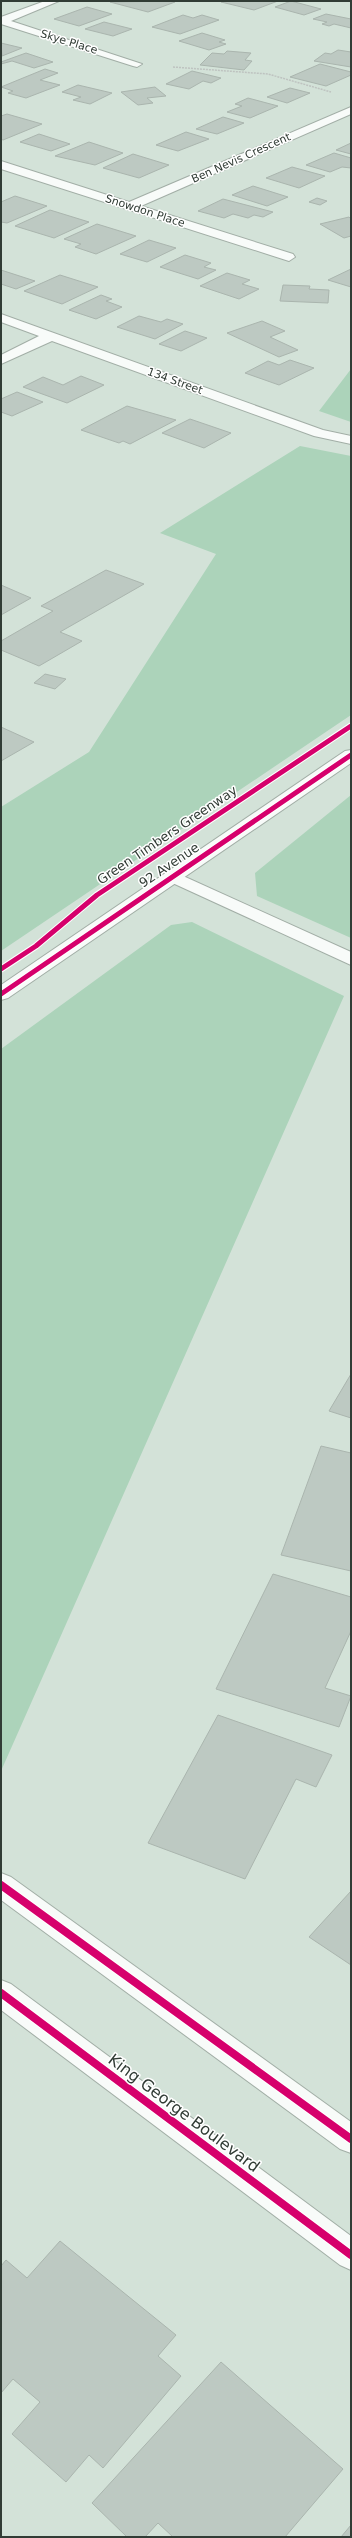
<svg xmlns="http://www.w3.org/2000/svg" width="352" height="2538" viewBox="0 0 352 2538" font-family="'DejaVu Sans',sans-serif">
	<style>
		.green { fill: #acd3ba }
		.building { fill: #bdc9c2; stroke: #aab5ae }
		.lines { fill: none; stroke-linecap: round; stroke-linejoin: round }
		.minor-casing { stroke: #a2aea6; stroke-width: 2 }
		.major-casing { stroke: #a2aea6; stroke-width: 2 }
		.path { stroke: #bec3c0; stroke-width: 1.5; stroke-dasharray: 2 1; stroke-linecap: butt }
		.minor { fill: #f8fbf9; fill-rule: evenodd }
		.major { fill: #f8fbf9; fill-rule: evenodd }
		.cycleway-far1-casing { stroke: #fff; stroke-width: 7 }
		.cycleway-casing { stroke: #fff; stroke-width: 10 }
		.cycleway-far1 { stroke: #d6006c; stroke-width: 5 }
		.cycleway { stroke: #d6006c; stroke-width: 8 }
		.labels { text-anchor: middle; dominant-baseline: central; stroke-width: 3; stroke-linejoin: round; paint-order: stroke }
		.far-street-label { font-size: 11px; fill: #313c35; stroke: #fff }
		.street-label { font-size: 13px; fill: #313c35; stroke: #fff }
		.near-street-label { font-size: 16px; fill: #313c35; stroke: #fff }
	</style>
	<rect width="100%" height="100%" fill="#d3e2d8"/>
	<path class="green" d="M351,369V422L319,411Z
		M300,446L351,456V715L1,951V807L89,752L216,554L160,533Z
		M351,795V938L257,896L255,873Z
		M192,922L344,996L1,1771V1049L171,925Z"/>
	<path class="building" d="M172,1L175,2L148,12L110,2Z
		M223,1H278L254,10L221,2Z
		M291,1L321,9L304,15L275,7Z
		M87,7L112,14L79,26L54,19Z
		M326,14L351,19V28L334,24L329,26L322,24L327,22L313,19Z
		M183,15L193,18L202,15L219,20L180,34L152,27Z
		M104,22L132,29L113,36L85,29Z
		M202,33L225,40L219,42L226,44L209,50L179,41Z
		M1,43L22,48L2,56Z
		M338,50L351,52V67L314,61L325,53L331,54Z
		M227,51L251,53L245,60L252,61L244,70L200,65L212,53L224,54Z
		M26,53L53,62L34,68L12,61L1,64V62Z
		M320,64L351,72V75L326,86L290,77Z
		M45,69L58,73L40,80L60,85L26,98L8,93L13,91L1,87Z
		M192,71L221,78L211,83L203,81L189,89L166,84Z
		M78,85L112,93L90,104L73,100L81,97L62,92Z
		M155,87L166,96L147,98L153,103L138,105L121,92Z
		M290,88L310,93L287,103L267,97Z
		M248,98L278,106L250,118L227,112L242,106L235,104Z
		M7,114L42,124L3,140L1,139V116Z
		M223,117L244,123L217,134L196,129Z
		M186,132L209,139L178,151L156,145Z
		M39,134L70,144L51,151L20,142Z
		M89,142L123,153L95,165L55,156Z
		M351,143V154L336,150Z
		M334,153L351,158V168L342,167L330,172L306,165Z
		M133,154L169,165L139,178L103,168Z
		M292,167L325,176L299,188L266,178Z
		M253,186L288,197L267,206L232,195Z
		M15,196L47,206L7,223L1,222V202Z
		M317,198L327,201L320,205L309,202Z
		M223,199L273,212L263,217L254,215L248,218L233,214L224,218L198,211Z
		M50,210L89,222L54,238L15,226Z
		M349,217L351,219V236L344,238L320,224Z
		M97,224L136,236L96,254L75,247L81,244L64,239Z
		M149,240L176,248L147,262L120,254Z
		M185,255L211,263L204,267L216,270L198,279L160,267Z
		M351,269V287L328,280Z
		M1,270L35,281L16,289L1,284Z
		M227,273L250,280L242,284L259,289L239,299L200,286Z
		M60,275L98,287L62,304L24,291Z
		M283,285L310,286L309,289L329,290L328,303L280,301Z
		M101,295L112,299L106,301L122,307L96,319L69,310Z
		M139,316L161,322L167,319L183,324L155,339L117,327Z
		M262,321L285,331L270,337L298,350L279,357L227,333Z
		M185,331L207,338L181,351L159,344Z
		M290,360L314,368L279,385L245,373L268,361L279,365Z
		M81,376L104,385L67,403L23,387L43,377L63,385Z
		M17,392L43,402L12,416L1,412V399Z
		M127,406L176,420L130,444L123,441L119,443L81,430Z
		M190,419L231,433L204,448L162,433Z
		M106,570L144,584L60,632L82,641L39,666L1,650V641L53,611L41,606Z
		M1,585L31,598L1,615Z
		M45,674L66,679L55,689L34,683Z
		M1,727L34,742L1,761Z
		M351,1374V1418L329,1411Z
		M321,1446L351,1453V1571L281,1555Z
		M273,1574L351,1597V1631L325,1688L351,1696L339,1727L216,1689Z
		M218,1715L332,1755L316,1787L296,1779L245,1879L148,1843Z
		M351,1891V1965L309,1937Z
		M60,2241L176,2335L158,2356L181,2376L103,2468L89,2455L66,2482L12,2434L40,2402L13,2379L1,2393V2266L6,2260L27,2278Z
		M221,2362L343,2469L285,2537H173L158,2523L145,2537H127L92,2503Z
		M351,2525V2537H341Z"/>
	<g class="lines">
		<defs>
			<path id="minor" d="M45,1H59L11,21L142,64L137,67L133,66L1,24V17Z
				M351,107V114L141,206L293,254L295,257L289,261L1,169V161L129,202Z
				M1,314L323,430L351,436V444L314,436L52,341L1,364V355L39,336L1,322Z
				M172,871L351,952V965L166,880L163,876L166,872Z"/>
			<path id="major" d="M351,750V763L8,998L1,1000V985L345,751Z
				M1,1873L11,1877L351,2122V2153L340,2149L1,1900Z
				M1,1980L11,1984L351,2236V2270L340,2265L1,2010Z"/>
		</defs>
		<use href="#minor" class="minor-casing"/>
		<use href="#major" class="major-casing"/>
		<path class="path" d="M173,67L268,74L331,92"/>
		<use href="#minor" class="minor"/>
		<use href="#major" class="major"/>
		<defs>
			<path id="cycleway-far1" d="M1,969L36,946L97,895L351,726
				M1,994L351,755"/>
			<path id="cycleway" d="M1,1885L351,2139
				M1,1993L351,2255"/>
		</defs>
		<use href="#cycleway-far1" class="cycleway-far1-casing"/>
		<use href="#cycleway" class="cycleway-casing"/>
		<use href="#cycleway-far1" class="cycleway-far1"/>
		<use href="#cycleway" class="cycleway"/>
	</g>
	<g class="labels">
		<g class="far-street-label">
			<text transform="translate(69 42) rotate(17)">Skye Place</text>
			<text transform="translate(241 158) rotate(-24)">Ben Nevis Crescent</text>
			<text transform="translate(145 211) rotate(18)">Snowdon Place</text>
			<text transform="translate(175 381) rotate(20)">134 Street</text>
		</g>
		<g class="street-label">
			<text transform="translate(167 835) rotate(-34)">Green Timbers Greenway</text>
			<text transform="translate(169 865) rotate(-34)">92 Avenue</text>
		</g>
		<g class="near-street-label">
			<text transform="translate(184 2113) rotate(37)">King George Boulevard</text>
		</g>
	</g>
	<rect width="352" height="2538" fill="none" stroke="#313c35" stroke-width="4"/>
</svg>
